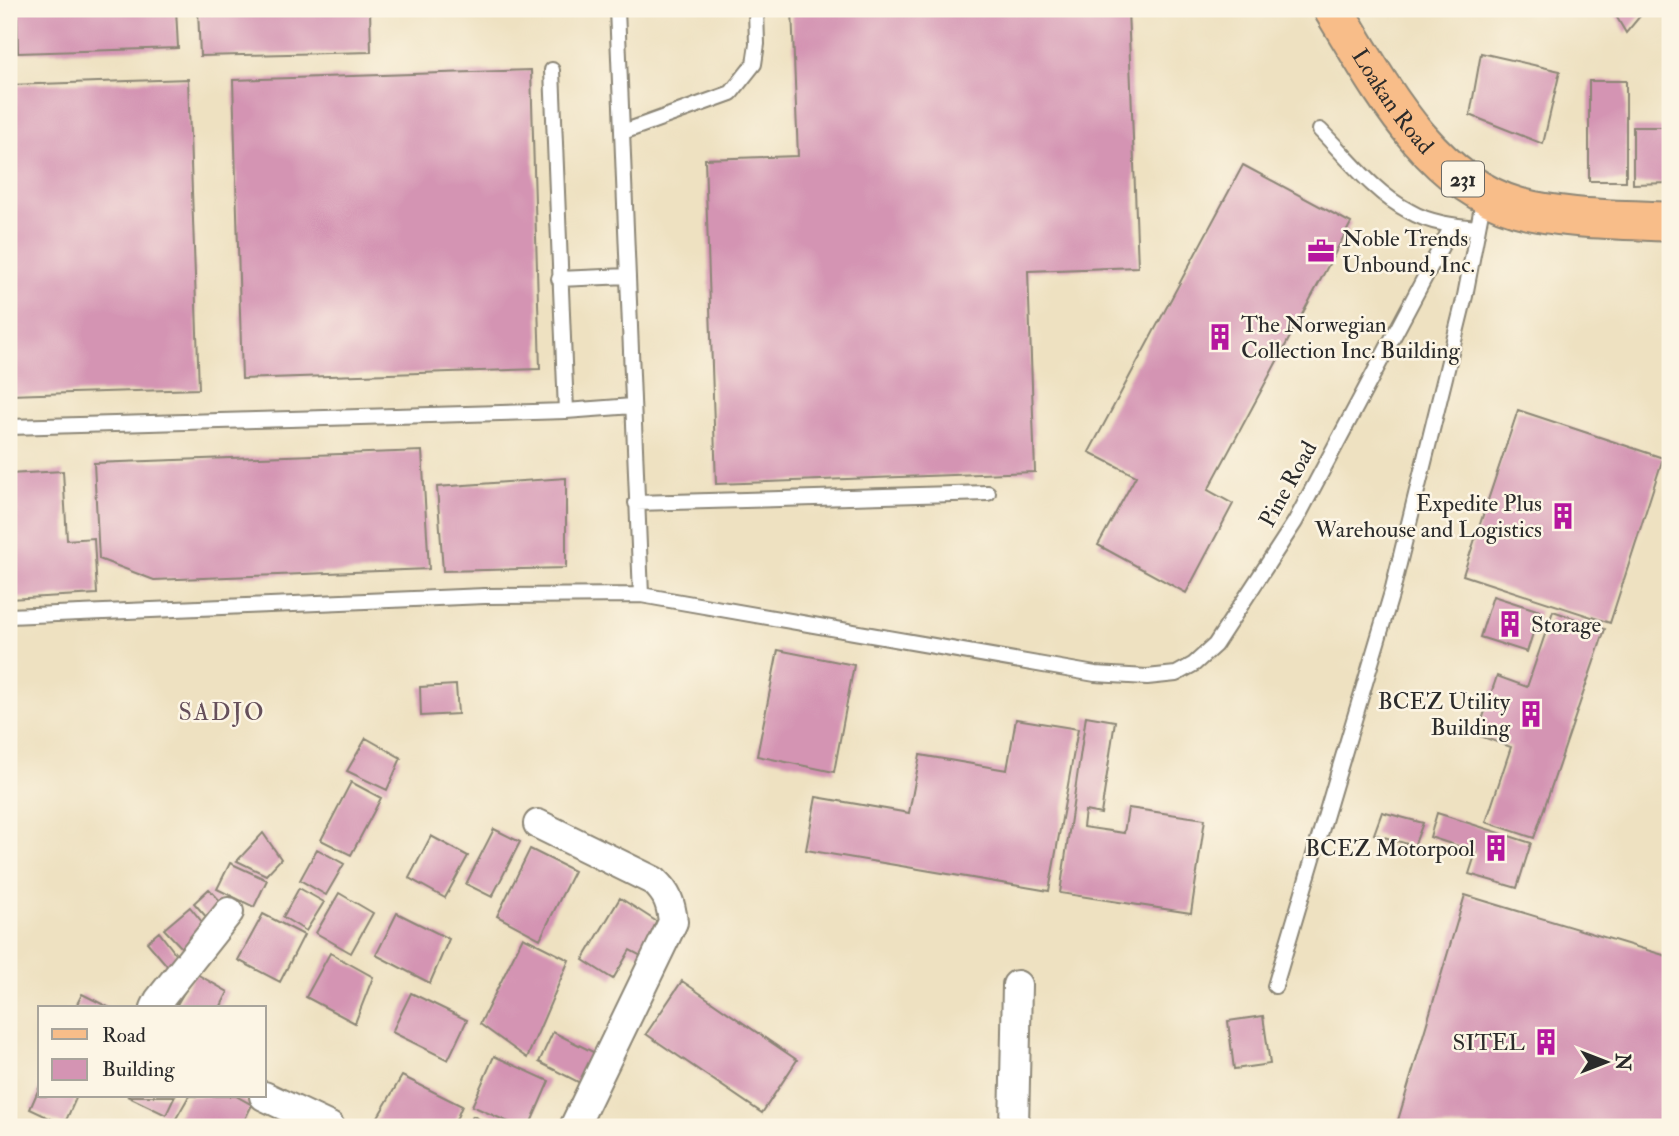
<svg xmlns="http://www.w3.org/2000/svg" width="1679" height="1136" viewBox="0 0 1679 1136" font-family="'IM FELL Double Pica',serif">
	<style>
		.building { fill: #d494b3 }
		.lines { fill: none; stroke-linecap: round; stroke-linejoin: round }
		.service-casing { stroke: #8c8676; stroke-width: 18 }
		.minor-casing { stroke: #8c8676; stroke-width: 32 }
		.primary-casing { stroke: #8c8676; stroke-width: 42 }
		.service { stroke: #fff; stroke-width: 14 }
		.minor { stroke: #fff; stroke-width: 28 }
		.primary { stroke: #f8bd89; stroke-width: 38 }
		.labels { text-anchor: middle; dominant-baseline: central; stroke-width: 5; stroke-linejoin: round; paint-order: stroke }
		.shield { fill: #fcf5e5; stroke: #6a6863; stroke-width: 2 }
		.shield-label { font-size: 21px; font-weight: bold; fill: #2b2b2b }
		.street-label { font-size: 23px; fill: #2b2b2b; stroke: #fcf5e5 }
		.poi-label { font-size: 23px; fill: #2b2b2b; stroke: #fcf5e5; text-anchor: end }
		.neighbourhood-label { font-size: 24px; letter-spacing: 2px; fill: #66505b; stroke: #fcf5e5 }
	</style>
	<rect width="100%" height="100%" fill="#fcf5e5"/>
	<filter id="ink" filterUnits="userSpaceOnUse"><feTurbulence type="fractalNoise" baseFrequency=".0143" numOctaves="2"/><feDisplacementMap in="SourceGraphic" scale="14" xChannelSelector="R" yChannelSelector="G"/><feConvolveMatrix kernelMatrix="1 2 1 2 8 2 1 2 1" color-interpolation-filters="sRGB"/></filter>
	<filter id="wash" filterUnits="userSpaceOnUse"><feTurbulence type="fractalNoise" baseFrequency=".00686" numOctaves="4" result="noise"/><feDisplacementMap in="SourceGraphic" scale="28" xChannelSelector="R" yChannelSelector="G"/><feGaussianBlur stdDeviation="1.57" result="paint"/><feColorMatrix in="noise" values="0 0 0 0 0 0 0 0 0 0 0 0 0 0 0 0 0 1.4 0 .05"/><feComposite in="paint" operator="in"/></filter>
	<g filter="url(#wash)">
		<rect width="100%" height="100%" fill="#eee1c1"/>
		<g id="blocks">
			<path class="building" d="M17,9H176L178,48L18,53Z
				M198,9H370L371,52L200,56Z
				M792,9H1128L1138,267L1028,271L1035,472L716,484L705,159L798,156Z
				M1612,9H1646L1626,33Z
				M1481,53L1560,71L1543,144L1470,115Z
				M531,70L540,369L242,379L233,80Z
				M188,79L199,389L9,395V85Z
				M1589,81H1626V181H1589Z
				M1633,127H1670V183L1633,184Z
				M1243,165L1351,223L1208,490L1233,504L1186,593L1098,545L1136,476L1089,452Z
				M1518,410L1663,458L1610,623L1463,575Z
				M422,451L429,569L154,580L99,559L94,463Z
				M63,471L67,540L94,538L97,594L9,599V474Z
				M566,478V568L443,571L437,487Z
				M1493,596L1540,611L1527,652L1480,637Z
				M1553,611L1605,629L1534,838L1486,822L1511,747L1477,735L1497,676L1527,687Z
				M778,650L854,665L834,772L757,756Z
				M456,685L458,714L421,716L420,687Z
				M1086,716L1115,721L1101,814L1085,811L1083,827L1124,833L1128,808L1205,819L1191,913L1060,893Z
				M1016,719L1078,729L1049,891L806,850L816,797L909,813L920,755L1007,770Z
				M366,738L401,758L387,790L347,771Z
				M351,782L381,798L351,855L321,840Z
				M1382,812L1423,823L1414,846L1374,834Z
				M1437,813L1531,843L1517,888L1469,874L1476,852L1430,837Z
				M494,829L520,842L492,897L466,884Z
				M263,833L281,859L266,875L237,861Z
				M431,836L468,856L445,898L409,878Z
				M317,849L344,864L326,895L300,880Z
				M530,849L574,871L540,939L497,916Z
				M230,863L267,880L254,907L217,889Z
				M299,888L324,902L306,931L283,917Z
				M209,889L224,905L208,919L194,903Z
				M339,893L373,913L351,953L316,933Z
				M1465,895L1670,957V1127H1396Z
				M620,898L662,925L643,957L630,950L613,979L583,960Z
				M190,907L206,927L183,949L164,929Z
				M397,913L449,939L430,983L376,955Z
				M263,914L304,935L280,982L238,960Z
				M159,932L178,957L169,968L147,942Z
				M523,937L569,960L527,1058L480,1024Z
				M330,953L373,977L355,1023L306,997Z
				M195,973L228,992L220,1008H175Z
				M682,981L797,1060L762,1113L646,1034Z
				M411,993L467,1020L448,1060L392,1032Z
				M82,994L110,1008H75Z
				M1263,1016L1270,1064L1234,1069L1228,1021Z
				M553,1032L595,1053L580,1083L539,1062Z
				M494,1056L549,1081L529,1127H520L472,1106Z
				M402,1076L462,1106L453,1127H372Z
				M40,1086V1096H77L64,1125L30,1109Z
				M127,1096H175L166,1115Z
				M189,1096H236L252,1105L241,1127H184L174,1122Z
				M473,1116L494,1127H467Z
				M996,1119V1127H950V1126Z"/>
		</g>
	</g>
	<g filter="url(#ink)">
		<use href="#blocks" fill-opacity="0" stroke="#8c8676" stroke-width="2"/>
		<g class="lines">
			<defs>
				<path id="service" d="M617,9L641,595L1095,674L1147,677L1176,674L1194,664L1215,645L1295,522L1452,226
					M552,70L566,411
					M1320,130C1347,157 1374,193 1409,211C1429,223 1455,226 1478,228
					M623,132L731,93L754,64L757,44L756,9
					M559,279L628,276
					M9,427L566,411L633,406
					M636,503L988,493
					M9,616L485,596L641,595
					M1275,986L1392,592L1465,296L1484,196"/>
				<path id="minor" d="M538,824L654,881C668,894 671,904 673,922L574,1127
					M155,1008L159,1000L229,912
					M264,1096L330,1127
					M1014,1127L1017,985"/>
				<g id="primary">
					<path id="s1" d="M1333,9C1378,82 1428,181 1517,207C1564,220 1621,219 1670,222"/>
				</g>
			</defs>
			<use href="#service" class="service-casing"/>
			<use href="#minor" class="minor-casing"/>
			<use href="#primary" class="primary-casing"/>
			<use href="#service" class="service"/>
			<use href="#minor" class="minor"/>
			<use href="#primary" class="primary"/>
		</g>
	</g>
	<defs>
		<symbol id="office-bare" viewBox="-9 -9 18 18"><path d="M-6-3h4V-5.5h4V-3h4V5H-6ZM-1-4.5V-3h2v-1.5ZM-6 0V1H6V0Z" fill="#b5179e" stroke="#fcf5e5" stroke-width="2.5" paint-order="stroke"/></symbol>
		<symbol id="building-bare" viewBox="-9 -9 18 18"><path d="M-4-6H4V6H1V3H-1V6H-4ZM-2.5-4.3h1.7v1.8h-1.7ZM.8-4.3h1.7v1.8H.8ZM-2.5-1h1.7V.8h-1.7ZM.8-1h1.7V.8H.8Z" fill="#b5179e" stroke="#fcf5e5" stroke-width="2.5" paint-order="stroke"/></symbol>
	</defs>
	<g fill-rule="evenodd">
		<use href="#office-bare" x="1302" y="232" width="38" height="38"/>
		<use href="#building-bare" x="1201" y="318" width="38" height="38"/>
		<use href="#building-bare" x="1544" y="497" width="38" height="38"/>
		<use href="#building-bare" x="1491" y="605" width="38" height="38"/>
		<use href="#building-bare" x="1512" y="695" width="38" height="38"/>
		<use href="#building-bare" x="1477" y="829" width="38" height="38"/>
		<use href="#building-bare" x="1527" y="1023" width="38" height="38"/>
	</g>
	<g class="labels">
		<rect class="shield" x="1442" y="161.5" width="42" height="35" rx="5"/>
		<g class="shield-label">
			<text x="1463" y="179">231</text>
		</g>
		<g class="street-label">
			<text stroke="none"><textPath href="#s1" startOffset="110">Loakan Road</textPath></text>
			<text transform="translate(1288 484) rotate(-61)">Pine Road</text>
		</g>
		<g class="poi-label">
			<text x="1342" y="238" text-anchor="start">Noble Trends<tspan x="1342" dy="26">Unbound, Inc.</tspan></text>
			<text x="1241" y="324" text-anchor="start">The Norwegian<tspan x="1241" dy="26">Collection Inc. Building</tspan></text>
			<text x="1542" y="503">Expedite Plus<tspan x="1542" dy="26">Warehouse and Logistics</tspan></text>
			<text x="1531" y="624" text-anchor="start">Storage</text>
			<text x="1510" y="701">BCEZ Utility<tspan x="1510" dy="26">Building</tspan></text>
			<text x="1475" y="848">BCEZ Motorpool</text>
			<text x="1525" y="1042">SITEL</text>
		</g>
		<g class="neighbourhood-label">
			<text x="222" y="712">SADJO</text>
		</g>
	</g>
	<rect width="1679" height="1136" fill="none" stroke="#fcf5e5" stroke-width="35"/>
	<rect x="38" y="1006" width="228" height="91" fill="#fcf5e5" stroke="#a8a49b" stroke-width="2"/>
	<rect x="52" y="1029" width="35" height="10" fill="#f8bd89" stroke="#a8a49b" stroke-width="2"/>
	<text x="102" y="1042" font-size="21" fill="#2b2b2b">Road</text>
	<rect x="52" y="1059" width="35" height="21" fill="#d494b3" stroke="#a8a49b" stroke-width="2"/>
	<text x="102" y="1076" font-size="21" fill="#2b2b2b">Building</text>
	<g transform="translate(1606 1062) rotate(90)" stroke="#fcf5e5" stroke-width="5" paint-order="stroke">
	<path d="M0-5L12 26L0 18L-12 26Z" fill="#2b2b2b"/>
	<text y="-10" font-size="19" font-weight="bold" text-anchor="middle" fill="#2b2b2b">N</text>
	</g>
</svg>
